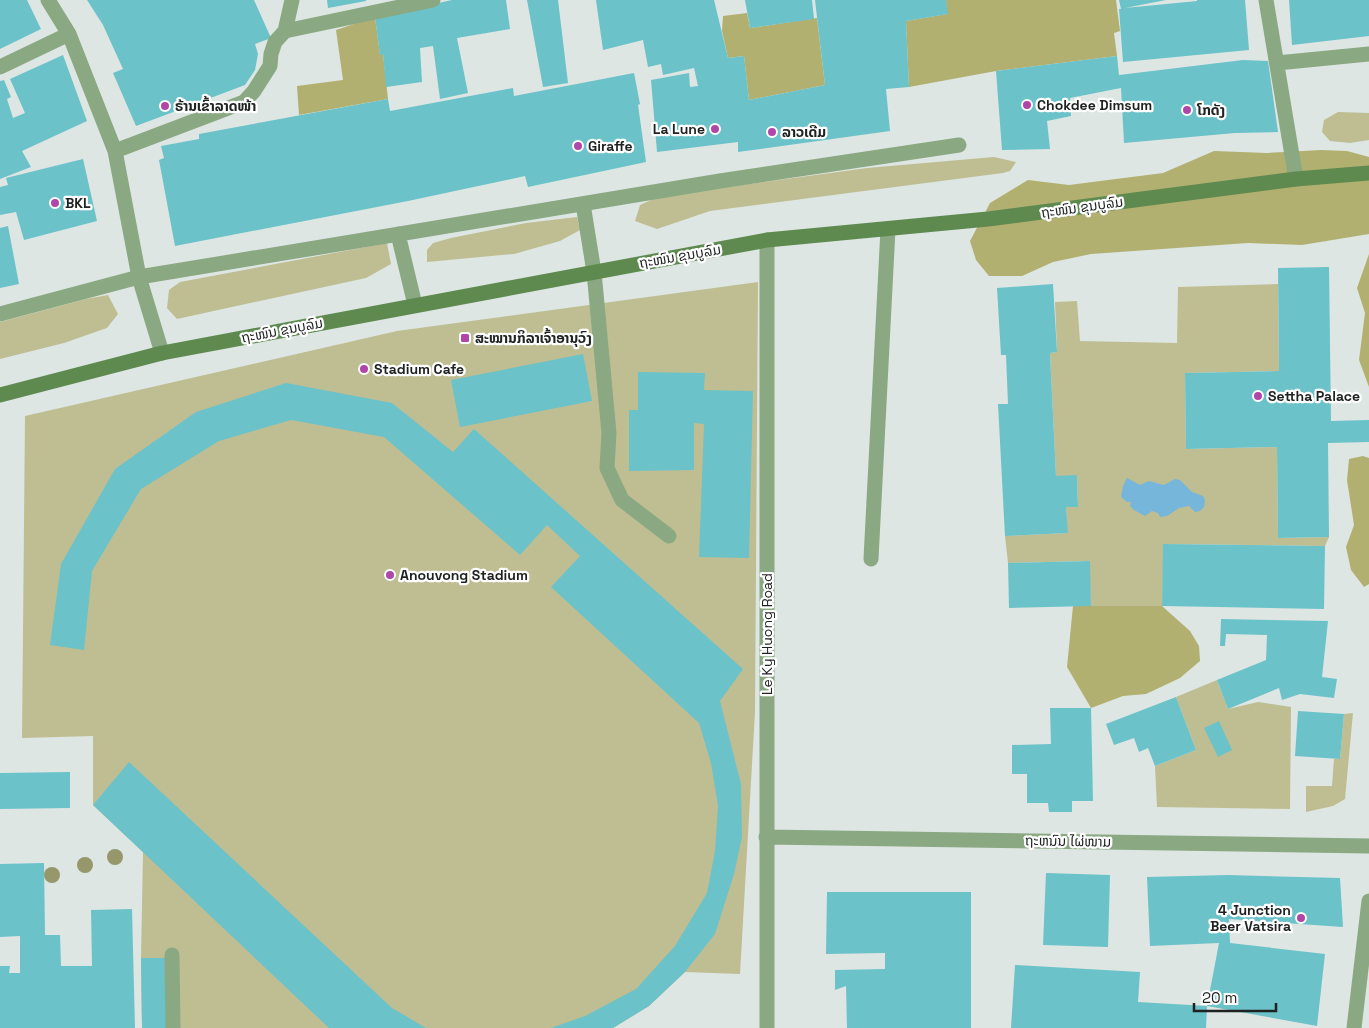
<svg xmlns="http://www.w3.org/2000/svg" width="1369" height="1028" viewBox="0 0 1369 1028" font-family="'Space Grotesk','Noto Sans Lao',sans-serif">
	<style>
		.green { fill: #bfbe93 }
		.forest { fill: #b2b070 }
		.water { fill: #75b6da }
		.building { fill: #6bc2c9 }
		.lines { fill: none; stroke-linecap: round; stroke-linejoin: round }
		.lane { stroke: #8aa881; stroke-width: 15 }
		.street { stroke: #8aa881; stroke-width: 15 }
		.secondary { stroke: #5e8a50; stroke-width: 15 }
		.tree { fill: #96986c }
		.poi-dot { fill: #af46a8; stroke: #fff; stroke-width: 2 }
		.labels { text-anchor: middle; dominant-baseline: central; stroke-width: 4.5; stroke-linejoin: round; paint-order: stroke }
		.poi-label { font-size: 14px; font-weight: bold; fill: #1e2220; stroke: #fff; text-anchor: start }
		.street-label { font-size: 14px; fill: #1e2220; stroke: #fff }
	</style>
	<rect width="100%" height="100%" fill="#dde6e3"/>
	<path class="green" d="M1338,112L1369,113V140L1350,143L1330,141L1322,132L1324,120Z
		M994,157L1016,162L1010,171L1003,173L710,211L657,229L635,221L640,205L660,196L867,168Z
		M577,217L580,230L560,241L514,254L427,262V250L433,243L451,238L526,223Z
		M387,243L391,264L366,278L177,319L167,308L169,290L180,282Z
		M758,282L755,712L740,974L685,972L649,1006L613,1028H142L141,958L143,852L93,805V736L22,738L25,416L397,331Z
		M1278,284L1279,371L1185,373L1186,449L1277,447L1278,538L1329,537L1325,546L1164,544L1162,606H1091L1089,561L1008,563L1005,536L1067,533L1066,507H1078L1077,476H1056L1050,353L1057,352L1055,302L1077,301L1080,341L1177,343L1178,287Z
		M108,295L118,314L107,328L64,343L0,359V322L86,299Z
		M1217,680L1228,709L1258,702L1291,707L1290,809L1157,807L1155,766L1196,750L1176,697Z
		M1353,713L1345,799L1333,806L1306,812V786H1332L1334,759H1340L1344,714Z"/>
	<path class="forest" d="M946,0H1116L1120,31L1114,33L1117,56L996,71L909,87L906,21L947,14Z
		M747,13L750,28L817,18L825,85L749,100L744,56L728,58L722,31L723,16Z
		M375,17L380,54H383L388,99L299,115L297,86L343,80L336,30Z
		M1321,150L1347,151L1369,157V234L1302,245L1248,243L1091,254L1053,262L1022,276H989L976,260L970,241L990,203L1028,180L1069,185L1163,173L1214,151L1267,153Z
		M1369,254V387L1359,360L1365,313L1357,288Z
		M1363,456L1369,458V584L1364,587L1351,570L1346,547L1354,525L1347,480L1349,459Z
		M1073,606H1162L1190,631L1199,646L1200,661L1180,678L1146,694L1123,696L1091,708L1067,667Z"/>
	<path class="water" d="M1127,478L1140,485L1149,481L1164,485L1175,479L1180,480L1192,492L1203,496L1205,500L1204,507L1200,511L1195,512L1189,506L1179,508L1167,516L1160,517L1158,513L1152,511L1145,516L1134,510L1130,506L1131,502H1127L1121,497L1123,486Z"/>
	<path class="building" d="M0,0H27L41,29L0,49Z
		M87,0H254L271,38L255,44L258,54L255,70L245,85L136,126L113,73L123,69L103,25Z
		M327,0H366V1L328,8Z
		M452,0H506L510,29L457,38L468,93L440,99L433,46L420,48L422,82L386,87L383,54L380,55L375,17Z
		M527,0H558L568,83L543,87Z
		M596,0H714L728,58L744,56L749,100L825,85L815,0H946L948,14L906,21L909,87L886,89L890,131L738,152V142L657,152L651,80L689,73L690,87L698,86L694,68L663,75L661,64L648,67L643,40L603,50Z
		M745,0H812L814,19L750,28Z
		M1119,0H1166L1125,8L1197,1V0H1245L1249,50L1123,62L1119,9H1121Z
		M1289,0H1369V36L1292,45Z
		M63,55L87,121L22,151L31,167L0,179V81L4,80L11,97L7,99L13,118L25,113L10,79Z
		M1117,56L1119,75L1243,60L1268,61L1278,132L1235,133L1124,143L1121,88L1070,98L1071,116L1047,121L1050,149L1002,150L996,71Z
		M634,73L640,104L638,105L646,162L528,187L525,176L408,201L175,246L159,160L164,158L161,146L199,139V134L388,99L390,111L513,88L514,96Z
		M83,159L97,221L24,240L16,212L0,215V187L8,185L6,178Z
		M8,226L19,284L0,288V228Z
		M1329,267L1331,421L1369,420V442L1328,443L1329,537L1278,538L1277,447L1186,449L1185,373L1279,371L1278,268Z
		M1053,284L1057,352L1050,353L1056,476L1077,475L1078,507H1066L1068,533L1005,536L998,404H1008L1006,355H1001L997,288Z
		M583,354L592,401L460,427L451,380Z
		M638,372L705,373L704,390L753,391L749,558L699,557L704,424L694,423V470L629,471V410H638Z
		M286,383L392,403L453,452L474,429L743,669L720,701L741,784L742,837L734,874L715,934L685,972L649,1006L613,1028H551L585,1016L636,989L675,946L707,893L715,851L718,806L711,763L699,723L551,587L580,556L547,525L520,555L384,437L291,420L219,441L141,489L92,571L84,650L50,645L61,564L115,469L196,412Z
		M1163,544L1325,546L1324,609L1162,606Z
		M1090,561L1091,606L1009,608L1008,563Z
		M1221,619L1328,621L1322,677L1337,679L1334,698L1300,694L1282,700L1279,688L1228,709L1217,680L1266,660L1267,635L1226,634L1225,646H1220Z
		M1176,697L1196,750L1155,766L1148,748L1139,752L1134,738L1114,745L1106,724Z
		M1050,708H1091L1093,801H1072V812H1049L1048,803H1027V774H1012V745L1051,744Z
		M1298,711L1344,714L1340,759L1295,756Z
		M1219,721L1232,750L1218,757L1204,728Z
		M129,762L392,1008L426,1028H329L93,805Z
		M70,772V808L0,809V773Z
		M44,863L45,935H60L61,966H92L91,910L132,909L135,1028H0V966H10L9,973H20V936L0,937V864Z
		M1046,873L1110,875L1108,947L1043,945Z
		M1228,875L1340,878L1343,927L1229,919L1230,943L1325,954L1317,1026L1207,1006L1206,1028H1011L1015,965L1140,972L1138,1002L1207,1006L1219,943L1150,946L1147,877Z
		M827,892H971V1028H847L846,986L835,990V970L885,969V953L826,954Z
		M141,958H167V1028H142Z"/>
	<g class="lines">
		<path class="lane" d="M583,204L594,272L609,433L607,468L622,500L669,536
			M398,234L415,305
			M0,314L139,277L720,181L959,145
			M871,559L888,229
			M172,955L173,1028"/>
		<path class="street" d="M48,0L69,34L115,151L139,277L162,353
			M1266,0L1296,179
			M285,31L433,0
			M1277,63L1369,54
			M0,67L69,34
			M115,151L244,102L254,91L270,66L271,54L275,42L285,31L292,0
			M766,837L1369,846
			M767,1028V240
			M1354,1028L1369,901"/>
		<path class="secondary" d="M0,395L162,353L767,240L988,219L1296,179L1369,173"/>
	</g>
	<g class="tree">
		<circle cx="115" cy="857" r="8"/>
		<circle cx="85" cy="865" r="8"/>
		<circle cx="52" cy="875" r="8"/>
	</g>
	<g class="poi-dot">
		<circle cx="1027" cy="105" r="5"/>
		<circle cx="165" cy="106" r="5"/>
		<circle cx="1187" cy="110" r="5"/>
		<circle cx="715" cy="129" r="5"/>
		<circle cx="772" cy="132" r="5"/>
		<circle cx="578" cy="146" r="5"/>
		<circle cx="55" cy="203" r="5"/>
		<rect x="460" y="333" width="10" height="10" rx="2.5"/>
		<circle cx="364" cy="369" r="5"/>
		<circle cx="1258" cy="396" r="5"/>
		<circle cx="390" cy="575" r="5"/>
		<circle cx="1301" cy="918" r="5"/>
	</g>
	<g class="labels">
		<g class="poi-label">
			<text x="1037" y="105">Chokdee Dimsum</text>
			<text x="175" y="106">ຣ້ານເຂົ້າລາດໜ້າ</text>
			<text x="1197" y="110">ໂກດັງ</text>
			<text x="705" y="129" text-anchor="end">La Lune</text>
			<text x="782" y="132">ລາວເດີມ</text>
			<text x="588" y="146">Giraffe</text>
			<text x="65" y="203">BKL</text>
			<text x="475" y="338">ສະໝານກິລາເຈົ້າອານຸວົງ</text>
			<text x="374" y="369">Stadium Cafe</text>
			<text x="1268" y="396">Settha Palace</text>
			<text x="400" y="575">Anouvong Stadium</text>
			<text x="1291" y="910" text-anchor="end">4 Junction<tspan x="1291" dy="16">Beer Vatsira</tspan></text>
		</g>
		<g class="street-label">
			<text transform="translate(1082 207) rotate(-8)">ຖະໜົນ ຂຸນບູລົມ</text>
			<text transform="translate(680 256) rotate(-10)">ຖະໜົນ ຂຸນບູລົມ</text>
			<text transform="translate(282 330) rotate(-11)">ຖະໜົນ ຂຸນບູລົມ</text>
			<text transform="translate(767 634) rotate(-90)">Le Ky Huong Road</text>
			<text transform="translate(1068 841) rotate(1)">ຖະຫນົນ ໄຜ່ໜາມ</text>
		</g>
	</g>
	<path d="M1194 1003v8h82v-8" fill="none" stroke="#1e2220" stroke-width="2.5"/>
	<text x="1202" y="1003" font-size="15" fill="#1e2220" stroke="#ffffff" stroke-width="4" paint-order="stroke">20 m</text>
</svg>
